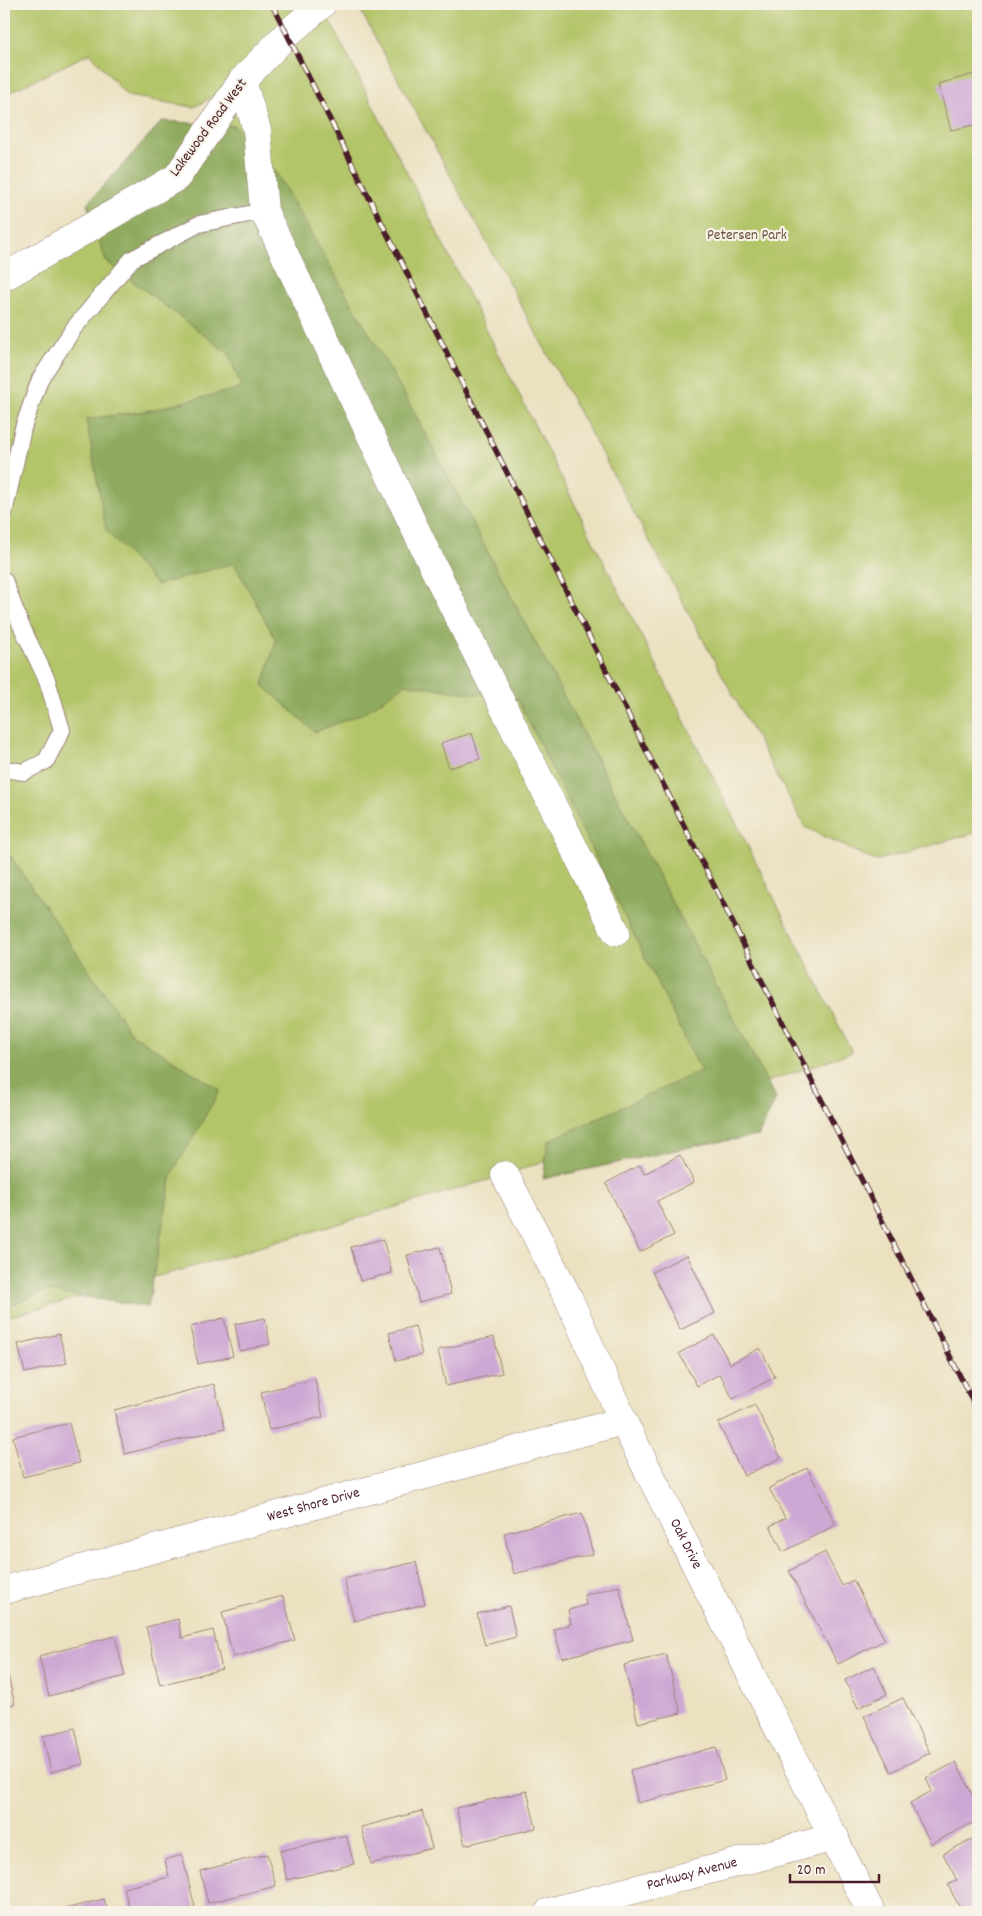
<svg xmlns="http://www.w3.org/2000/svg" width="982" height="1916" viewBox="0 0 982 1916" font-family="Dekko,sans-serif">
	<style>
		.green { fill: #b3c569; stroke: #7e724a }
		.forest { fill: #8eaa5d; stroke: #6c6444 }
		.building { fill: #cea8d4 }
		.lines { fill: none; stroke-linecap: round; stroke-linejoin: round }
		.lane-casing { stroke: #9a8076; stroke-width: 18 }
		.street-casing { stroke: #9a8076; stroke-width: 29 }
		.lane { stroke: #fff; stroke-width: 16 }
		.street { stroke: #fff; stroke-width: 28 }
		.rail-casing { stroke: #4a1f2b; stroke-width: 5.5 }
		.rail { stroke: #f7f3e8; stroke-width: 4; stroke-dasharray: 11; stroke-linecap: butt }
		.labels { text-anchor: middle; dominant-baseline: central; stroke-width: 4.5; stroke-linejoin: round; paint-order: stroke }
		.street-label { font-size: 15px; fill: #4a1f2b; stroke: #f7f3e8 }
		.park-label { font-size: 15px; fill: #6a513e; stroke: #f7f3e8 }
	</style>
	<rect width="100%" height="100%" fill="#f7f3e8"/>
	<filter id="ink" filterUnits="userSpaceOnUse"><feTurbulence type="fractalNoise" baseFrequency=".02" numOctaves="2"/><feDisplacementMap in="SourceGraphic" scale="10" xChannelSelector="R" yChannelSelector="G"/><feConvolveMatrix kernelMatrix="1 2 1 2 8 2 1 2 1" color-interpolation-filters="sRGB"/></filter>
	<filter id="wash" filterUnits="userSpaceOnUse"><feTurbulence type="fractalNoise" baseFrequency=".0096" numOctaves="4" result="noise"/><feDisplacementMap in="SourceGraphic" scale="20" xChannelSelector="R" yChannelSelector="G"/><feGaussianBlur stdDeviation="1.12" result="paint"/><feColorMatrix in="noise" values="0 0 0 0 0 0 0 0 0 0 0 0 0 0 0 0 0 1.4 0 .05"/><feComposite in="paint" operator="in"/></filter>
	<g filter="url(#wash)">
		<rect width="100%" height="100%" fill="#ebe1c1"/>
		<path class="green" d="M4,4H323L322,5L852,1052L505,1175L188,1268L4,1318V277L177,177L241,82L194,107L127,96L90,53L4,95Z
			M357,4H978V832L875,861L805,827Z"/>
		<path class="forest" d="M162,121L235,126L278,176L406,397L776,1099L758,1136L704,1144L543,1179L548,1141L701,1071L518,700L406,684L363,713L315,732L263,685L276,640L234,563L157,585L106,530L86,419L146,411L242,388L228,353L106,261L87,204Z
			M4,849L7,851L132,1034L220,1090L172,1174L148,1307L45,1291L4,1308Z"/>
		<g id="blocks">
			<path class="building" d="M978,73V124L951,130L938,84Z
				M472,733L480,759L449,768L441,743Z
				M680,1155L694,1182L657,1201L674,1235L640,1252L606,1183L640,1165L644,1174Z
				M383,1239L392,1273L360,1281L351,1247Z
				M440,1247L451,1294L419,1302L407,1255Z
				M687,1255L715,1313L680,1330L652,1272Z
				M224,1318L233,1356L198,1364L190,1327Z
				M265,1318L270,1344L240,1351L235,1324Z
				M415,1326L422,1355L396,1361L389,1333Z
				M59,1334L67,1363L25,1373L18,1344Z
				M714,1335L730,1364L760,1348L775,1377L733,1399L720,1374L697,1386L679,1353Z
				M494,1337L502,1373L446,1386L438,1350Z
				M315,1379L323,1417L269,1430L261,1392Z
				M214,1384L225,1428L125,1454L114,1410Z
				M755,1405L781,1458L744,1476L718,1423Z
				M69,1423L79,1463L23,1477L13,1437Z
				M807,1468L836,1525L783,1552L770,1526L785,1518L769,1488Z
				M582,1513L593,1554L514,1574L504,1533Z
				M825,1552L842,1586L853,1580L885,1640L838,1664L789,1571Z
				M416,1562L425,1604L354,1621L344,1579Z
				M619,1586L633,1640L562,1658L554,1629L571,1624L568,1610L586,1605L584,1595Z
				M283,1596L295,1640L233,1657L222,1612Z
				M509,1606L516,1637L485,1645L477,1614Z
				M178,1619L182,1638L213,1630L222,1669L160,1685L146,1627Z
				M115,1636L125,1676L49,1696L39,1656Z
				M666,1654L681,1713L638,1723L624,1665Z
				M874,1666L887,1694L858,1708L845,1680Z
				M6,1668L15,1704L4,1707V1669Z
				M903,1698L930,1753L891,1772L864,1716Z
				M75,1728L83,1764L51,1772L43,1736Z
				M716,1747L725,1780L638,1803L630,1770Z
				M956,1762L978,1806V1820L931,1844L910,1803L932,1791L926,1778Z
				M527,1791L536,1828L465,1845L456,1808Z
				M422,1811L432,1848L371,1864L361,1827Z
				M346,1835L354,1864L287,1880L280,1851Z
				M978,1836V1912H962L948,1885L957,1880L943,1854Z
				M267,1854L276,1886L208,1903L200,1871Z
				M182,1855L195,1907L174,1912H130L124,1888L169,1877L165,1860Z
				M104,1899L108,1912H53Z"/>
		</g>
	</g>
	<g filter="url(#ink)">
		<use href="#blocks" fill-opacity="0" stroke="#9a8076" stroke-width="1"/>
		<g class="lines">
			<defs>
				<path id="lane" d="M4,513L23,428L40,379L74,328L132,259L199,224L264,211
					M4,580L20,623L47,680L62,730L46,761L24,772L4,769"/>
				<g id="street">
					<path d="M242,81L257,130L264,211L432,564L616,932"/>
					<path d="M4,277L177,177L242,81L287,34L322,4"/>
					<path id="s1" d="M505,1175L569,1299L623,1421L871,1912"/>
					<path id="s2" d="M4,1590L623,1421"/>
					<path id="s3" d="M549,1912L835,1837"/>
				</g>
			</defs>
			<use href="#lane" class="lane-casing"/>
			<use href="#street" class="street-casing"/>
			<use href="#lane" class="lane"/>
			<use href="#street" class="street"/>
			<defs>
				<path id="rail" d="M272,4L978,1412"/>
			</defs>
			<use href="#rail" class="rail-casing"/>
			<use href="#rail" class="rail"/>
		</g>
	</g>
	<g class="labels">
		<g class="street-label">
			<text transform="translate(209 128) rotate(-53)">Lakewood Road West</text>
			<text stroke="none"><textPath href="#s2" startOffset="321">West Shore Drive</textPath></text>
			<text stroke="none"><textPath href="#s1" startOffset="411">Oak Drive</textPath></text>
			<text stroke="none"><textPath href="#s3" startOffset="148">Parkway Avenue</textPath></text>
		</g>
		<g class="park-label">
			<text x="747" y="236">Petersen Park</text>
		</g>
	</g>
	<rect width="982" height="1916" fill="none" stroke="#f7f3e8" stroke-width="20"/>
	<path d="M790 1874v8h89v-8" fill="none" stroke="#4a1f2b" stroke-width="2.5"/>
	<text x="797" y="1874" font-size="15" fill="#4a1f2b" stroke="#f7f3e8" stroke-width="4" paint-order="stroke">20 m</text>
</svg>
